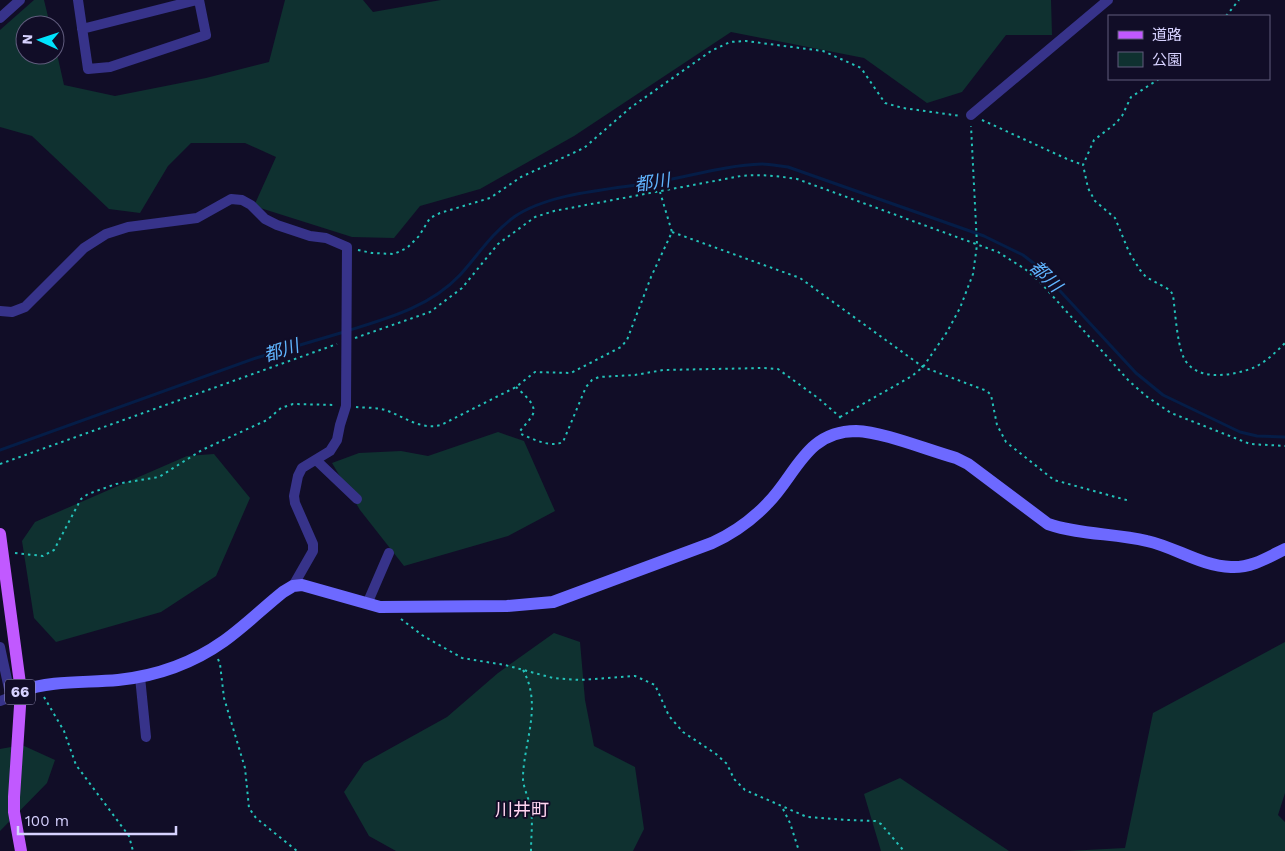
<svg xmlns="http://www.w3.org/2000/svg" width="1285" height="851" viewBox="0 0 1285 851" font-family="'Work Sans','Noto Sans JP',sans-serif">
	<style>
		.green { fill: #0f3130 }
		.lines { fill: none; stroke-linecap: round; stroke-linejoin: round }
		.stream { stroke: #051d47; stroke-width: 3 }
		.path { stroke: #23c2b9; stroke-width: 2; stroke-dasharray: 2.5 4; stroke-linecap: butt }
		.street { stroke: #37338a; stroke-width: 10 }
		.secondary { stroke: #6d69ff; stroke-width: 12 }
		.primary { stroke: #c159ff; stroke-width: 12 }
		.labels { text-anchor: middle; dominant-baseline: central; stroke-width: 4; stroke-linejoin: round; paint-order: stroke }
		.shield { fill: #110d27; stroke: #9c97be; stroke-width: 1 }
		.shield-label { font-size: 15px; font-weight: bold; fill: #d7d2ff }
		.water-label { font-size: 18px; font-style: italic; fill: #60b5ff; stroke: #110d27 }
		.neighbourhood-label { font-size: 18px; fill: #ffd4ef; stroke: #110d27 }
	</style>
	<rect width="100%" height="100%" fill="#110d27"/>
	<path class="green" d="M34,0H44L50,25H25V55H55V45L64,85L115,96L206,78L269,62L285,0H363L373,12L441,0H1051L1052,35H1006L962,92L927,103L864,58L731,32L574,136L480,189L420,206L394,238L352,237L254,206L276,157L245,143H191L168,166L140,213L109,209L32,136L0,127V30Z
		M498,432L524,441L555,511L508,536L404,566L360,510L332,463L359,453L401,451L428,456Z
		M214,454L250,498L216,576L161,612L56,642L34,618L22,541L35,522L187,456Z
		M554,633L580,642L585,700L594,746L635,767L644,829L633,851H396L369,836L344,792L364,763L447,717L498,673Z
		M1285,642V793L1278,815L1285,822V851H1067L1125,848L1153,713Z
		M22,745L55,760L47,783L0,831V749Z
		M900,778L1009,851H881L864,794Z"/>
	<g class="lines">
		<path class="stream" d="M350,330C389,318 431,306 460,275C478,255 492,233 514,217C550,192 615,189 657,182C691,176 727,165 762,164C770,164 779,166 788,167L984,236L1023,255L1036,265L1136,373L1163,395L1240,432L1257,436L1285,437
			M0,450L256,358L344,332"/>
		<path class="path" d="M1226,16L1239,0
			M1159,79L1131,97L1122,116L1115,124L1094,140L1083,165L1088,188L1095,201L1115,218L1129,252L1140,270L1146,277L1170,290L1173,295C1175,310 1177,342 1183,356C1194,383 1234,376 1255,367C1267,361 1276,352 1285,343
			M982,120L1067,159L1083,165
			M672,232L800,278L923,367L987,391L991,395L997,425L1006,442L1054,480L1130,501
			M358,250L372,253L394,254L407,248L419,236L430,218L440,213L490,198L521,177L584,148L630,108L711,51L730,42L746,41L823,51L861,68L885,103L903,108L961,116
			M355,338L430,312L462,288L498,244L535,217L554,211L741,176C760,174 777,176 797,179L998,252L1025,269L1040,282L1129,381L1146,396L1171,413L1250,444L1285,446
			M516,387C522,393 537,404 533,414C530,420 524,426 520,431L521,434C533,439 550,448 563,442L586,387L592,380L599,377L635,375L663,370L764,368L778,369L818,398L840,417V420
			M356,407C366,408 378,407 388,411C406,418 421,430 441,425L516,387L535,372L571,373L621,347L627,340L651,277L672,232L660,192
			M840,417L912,376L923,367L947,332L960,308L973,274L977,245L971,126
			M0,464L337,344
			M15,553L43,556L54,550L81,499L88,494L116,484L159,477L202,450L267,420L281,408L293,404L336,405
			M401,619L422,635L462,658L505,665L553,678L580,680L635,676L655,685L669,716L683,732L716,754L727,764L734,779L745,790L807,817L848,820L875,821L881,824L904,851
			M218,659L220,664L224,698L245,768L249,808L256,818L297,851
			M523,670C542,704 525,739 523,775C522,786 529,798 531,809C533,822 531,837 531,851
			M44,697L64,731L76,765L129,836L133,851
			M783,809L790,823L799,851"/>
		<path class="street" d="M78,0L88,69L110,67L206,35L199,0
			M0,18L20,0
			M82,29L197,0
			M971,115L1108,0
			M0,311L12,312L25,307L84,248L106,234L128,227L197,218L231,199L242,200L251,205L265,219L277,225L310,236L326,238L347,247L346,406L340,425L337,440L330,451L302,468L298,476L294,496L295,503L313,544V551L293,586
			M316,460L357,499
			M367,604L389,553
			M0,647L11,698
			M140,677L146,737
			M0,701L16,695"/>
		<path class="secondary" d="M21,691C52,680 86,683 118,680C157,676 193,663 224,641C245,626 263,608 283,592L293,586L302,585L380,607L507,606L553,602L712,543C734,533 751,521 768,503C796,475 806,431 856,431C884,432 927,450 956,458L968,464L1048,524C1080,535 1114,533 1147,541C1175,547 1201,566 1231,567C1251,568 1267,558 1285,549"/>
		<path class="primary" d="M0,534L21,691L14,797V812L21,851"/>
	</g>
	<g class="labels">
		<rect class="shield" x="5" y="679.5" width="30" height="25" rx="4"/>
		<g class="shield-label">
			<text x="20" y="692">66</text>
		</g>
		<g class="water-label">
			<text transform="translate(652 182) rotate(-9)">都川</text>
			<text transform="translate(1046 276) rotate(45)">都川</text>
			<text transform="translate(281 350) rotate(-18)">都川</text>
		</g>
		<g class="neighbourhood-label">
			<text x="522" y="809">川井町</text>
		</g>
	</g>
	<rect x="1108" y="15" width="162" height="65" fill="#110d27" stroke="#605c7d"/>
	<rect x="1118" y="31" width="25" height="8" fill="#c159ff" stroke="#605c7d"/>
	<text x="1152" y="40" font-size="15" fill="#d7d2ff">道路</text>
	<rect x="1118" y="52" width="25" height="15" fill="#0f3130" stroke="#605c7d"/>
	<text x="1152" y="65" font-size="15" fill="#d7d2ff">公園</text>
	<g transform="translate(40 40) rotate(273)"><circle r="24" fill="#110d27" stroke="#605c7d"/>
	<path d="M0-4L9 19L0 12L-9 19Z" fill="#00e3fd"/>
	<text y="-8" font-size="14" font-weight="bold" text-anchor="middle" fill="#d7d2ff">N</text>
	</g>
	<path d="M18 826v8h158v-8" fill="none" stroke="#d7d2ff" stroke-width="2.5"/>
	<text x="25" y="826" font-size="15" fill="#d7d2ff" stroke="#110d27" stroke-width="4" paint-order="stroke">100 m</text>
</svg>
